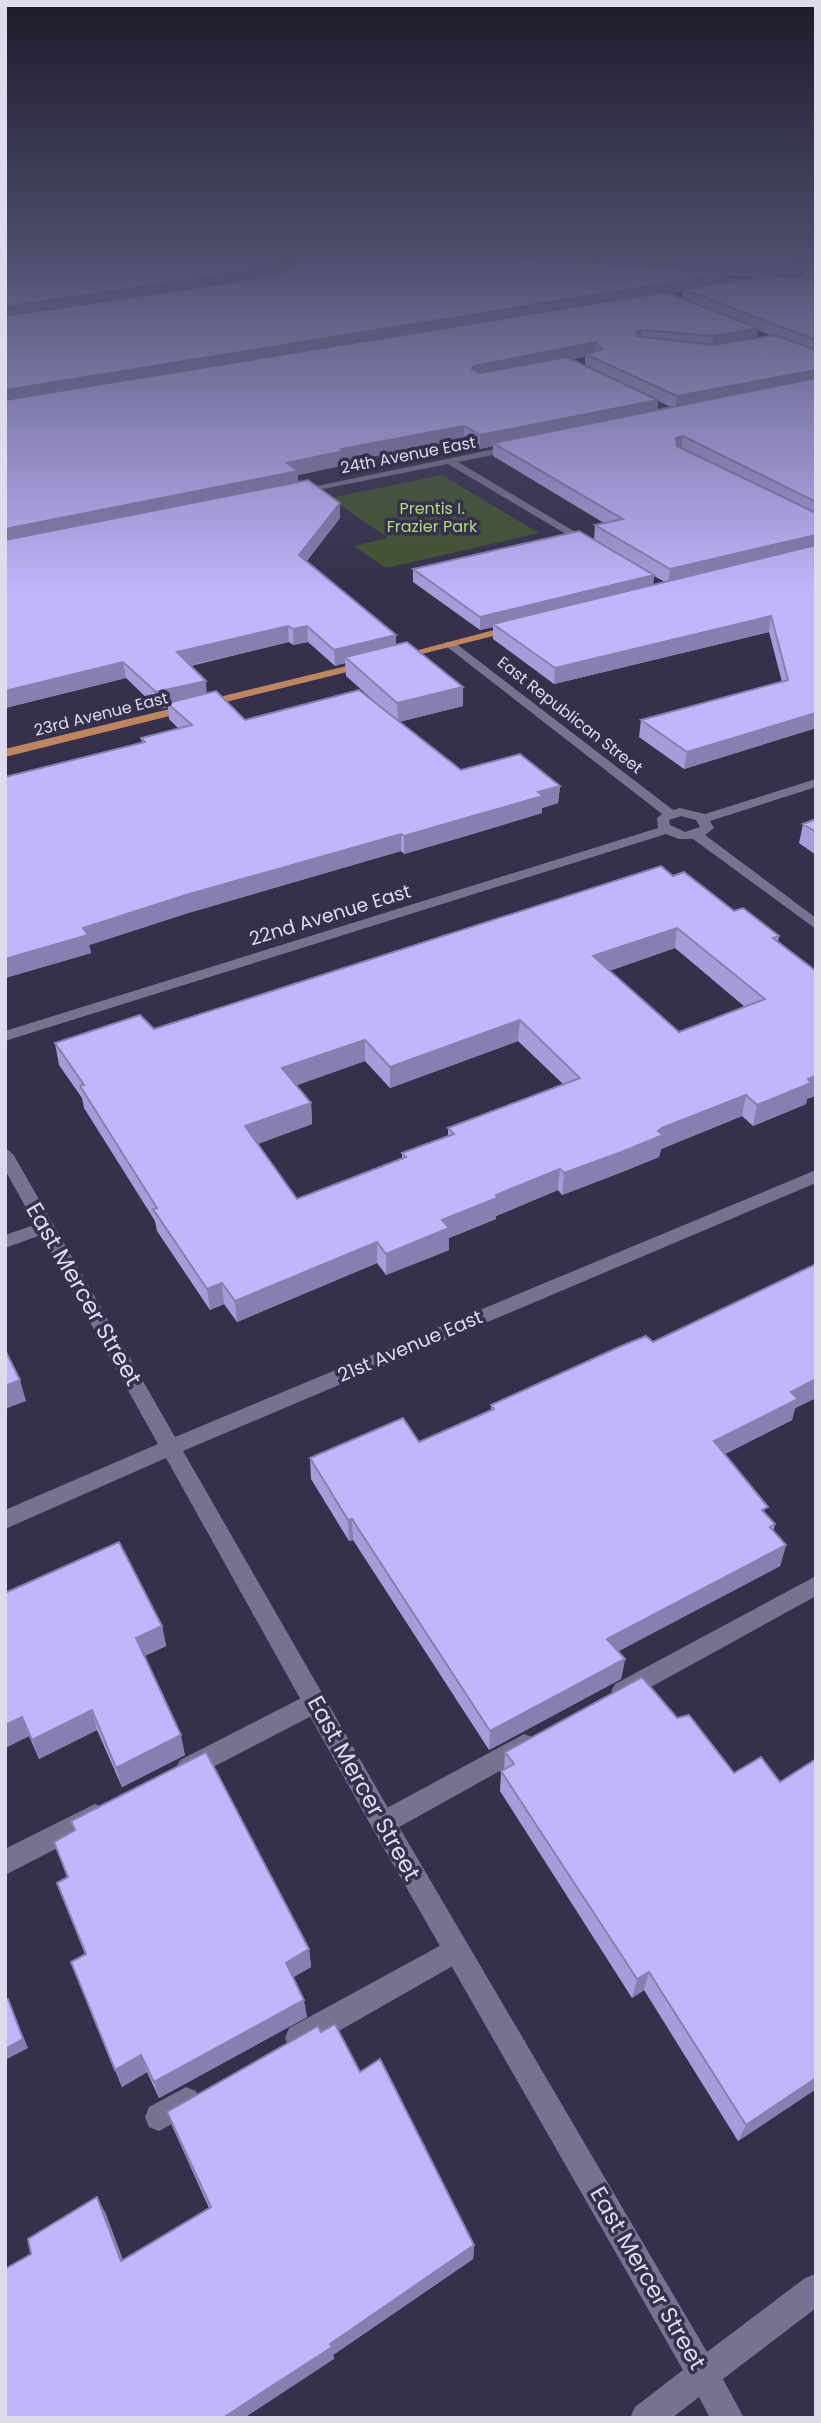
<svg xmlns="http://www.w3.org/2000/svg" width="821" height="2423" viewBox="0 0 821 2423" font-family="Poppins,sans-serif">
	<style>
		.green { fill: #42542f }
		.lines { fill: none; stroke-linecap: round; stroke-linejoin: round }
		.service { fill: #777291; fill-rule: evenodd }
		.minor { fill: #777291; fill-rule: evenodd }
		.secondary { fill: #777291; fill-rule: evenodd }
		.primary { fill: #bd8660; fill-rule: evenodd }
		.wall { fill: #a79cd9; fill-rule: evenodd }
		.shaded-wall { fill: #887fb0 }
		.building { fill: #c2b5fc; stroke: #887fb0; stroke-width: 2; fill-rule: evenodd }
		.labels { text-anchor: middle; dominant-baseline: central; stroke-width: 7; stroke-linejoin: round; paint-order: stroke }
		.far-street-label { font-size: 16px; fill: #dddbec; stroke: #36304c }
		.far-park-label { font-size: 16px; fill: #aeda7d; stroke: #36304c }
		.street-label { font-size: 19px; fill: #dddbec; stroke: #36304c }
		.near-street-label { font-size: 23px; fill: #dddbec; stroke: #36304c }
	</style>
	<rect width="100%" height="100%" fill="#36304c"/>
	<path class="green" d="M442,475L539,533L386,568L354,546L388,538L330,498Z"/>
	<g class="lines">
		<path class="service" d="M46,1221L52,1223L55,1227L52,1231L5,1248V1235Z
			M816,1576V1596L631,1698L623,1702L615,1698L611,1691L615,1684Z
			M315,1691L323,1694L327,1702L323,1710L196,1776L188,1779L180,1776L176,1768L180,1760Z
			M524,1734L532,1737L536,1745L532,1753L392,1831L383,1835L374,1831L371,1823L374,1815Z
			M95,1804L104,1808L107,1816L104,1824L5,1875V1849Z
			M456,1937L465,1941L469,1950L465,1959L309,2048L299,2052L289,2048L285,2038L289,2028Z
			M186,2087L196,2091L200,2101L196,2111L159,2131L149,2127L145,2117L149,2107Z"/>
		<path class="minor" d="M816,272V276L771,283L768,281Z
			M514,445L517,450L458,462L592,542V546H586L448,464L298,494L293,491Z
			M446,642H454L673,810L680,808L705,814L816,779V787L710,821L714,828L705,835L816,918V929L693,839H679L666,834L5,1041V1031L658,828L657,818L662,814L446,646ZM681,816L696,820L700,827L685,832L670,825L669,820Z
			M5,1148L13,1154L175,1437L816,1170V1183L183,1451L392,1815L707,2352L805,2278L816,2274V2308L723,2379L744,2418H710L699,2397L672,2418H630L635,2407L683,2370L374,1831L166,1458L5,1529V1510L158,1444L5,1170Z"/>
		<path class="secondary" d="M702,277L760,280L763,282L760,284L704,280Z"/>
		<path class="primary" d="M517,624L521,625V629L398,660L392,657Z
			M367,661L373,664L371,666L5,757V749Z"/>
	</g>
	<path class="wall" d="M307,254H816V728L684,769L639,737L641,720L782,682L769,632L554,684L493,639V627L480,630L413,582V569L594,540L595,525L604,523L493,456V446L480,449L464,439L345,462V465L298,475V482L340,518L306,562L396,635V645L463,687V706L399,722L461,770L560,786L558,803L542,808V813L466,836L404,854L401,851L188,913L89,945L91,953L5,978L142,743L141,738L179,729L169,719L168,707L158,709L126,678L5,708L287,270ZM806,271L805,278L775,276ZM729,275L758,277L728,282ZM683,291L682,299L669,294ZM757,330L770,335L756,338ZM585,356V365L572,359L579,358ZM658,401L671,407L657,410ZM654,576L665,582L653,585ZM289,642L293,645L308,642L335,666L345,663L346,676L383,709L245,720L207,693L191,666Z
		M816,819V855L799,843L803,824Z
		M673,876L779,936L778,942L807,1099L806,1104L753,1126L742,1116L661,1149L659,1157L617,1174L562,1195L558,1190L496,1216V1219L449,1238V1250L386,1275L377,1263L237,1322L224,1304L210,1310L157,1231L155,1221L84,1108L82,1098L59,1065L55,1043L154,1029ZM675,948L745,1007L679,1032L609,971ZM518,1041L563,1084L448,1128V1137L402,1153V1159L297,1199L257,1144L312,1124L311,1103L296,1085L365,1061L390,1088Z
		M816,1260V1398L795,1408L792,1420L725,1454L766,1514L775,1524L773,1532L786,1545L780,1566L618,1651L625,1659L621,1679L489,1750L353,1540L349,1541L311,1479L310,1458L419,1442L491,1410V1405L653,1342L815,1264Z
		M5,1593L162,1626L166,1646L144,1656L185,1755L122,1787L97,1730L39,1759L29,1736L5,1748Z
		M505,1752L816,2089L738,2141L644,1990L632,1998L500,1791L501,1771L504,1770Z
		M71,1821L309,1949L311,1967L293,1977L307,2017L159,2098L147,2072L122,2087L71,1962L85,1954L57,1883L67,1877L54,1842L75,1831Z
		M321,2032L360,2072L474,2245L473,2259L333,2355L334,2359L5,2418L105,2212L123,2260L209,2208L173,2128L167,2112Z"/>
	<path class="shaded-wall" d="M292,254H305L282,275L5,319V307Z
		M816,259V269H806V271L765,278L767,266Z
		M729,273L728,284L683,289V291L5,403V390Z
		M758,328L756,340L712,348L713,336Z
		M642,330L641,342L635,348L637,332Z
		M596,342L595,354H585V356L473,378L472,369L474,366Z
		M816,370V382L676,410L677,396Z
		M658,400L657,413L493,443V446L480,449V435Z
		M464,426V439L345,462V465L298,475V485L5,544V529L287,463L341,449Z
		M683,436L681,450L675,451L676,438Z
		M340,503V518L299,570V555Z
		M816,535V549L668,584L670,569Z
		M654,575L652,588L493,624V627L480,630V617Z
		M771,616L769,632L554,684L555,668Z
		M288,626L289,642L179,668L177,652Z
		M307,626L308,642L293,645V629Z
		M396,635V651L345,657V663L335,666L334,650Z
		M123,662L126,678L5,708V691Z
		M206,681L207,697L167,703L168,707L158,709L156,692Z
		M463,687V706L398,722L397,703Z
		M816,713V728L684,769L687,752Z
		M560,786L558,803L542,808V813L404,854V836Z
		M401,834V851L188,913L89,945L91,953L5,978V959L83,928L186,895Z
		M677,928L675,948L591,977L593,956Z
		M520,1020L518,1041L390,1088V1067Z
		M365,1040V1061L284,1090L282,1068Z
		M816,1076V1096L807,1099L806,1104L753,1126L757,1105Z
		M746,1095L742,1116L661,1149L659,1157L617,1174L562,1195L564,1173L658,1131L662,1128Z
		M311,1103L312,1124L247,1148L245,1126Z
		M560,1169L558,1190L496,1216V1219L449,1238V1250L386,1275V1254L442,1220L496,1195Z
		M377,1242V1263L237,1322L235,1301Z
		M222,1283L224,1304L210,1310L207,1289Z
		M816,1379V1398L795,1408L792,1420L709,1462L714,1441L791,1392Z
		M20,1380L26,1401L5,1409V1386Z
		M352,1519L353,1540L349,1541L348,1520Z
		M786,1545L780,1566L604,1659L607,1639Z
		M162,1626L166,1646L141,1658L136,1638Z
		M625,1659L621,1679L489,1750L490,1731Z
		M92,1710L97,1730L39,1759L32,1740Z
		M22,1717L29,1736L5,1748V1725Z
		M181,1735L185,1755L122,1787L116,1768Z
		M309,1949L311,1967L289,1980L286,1963Z
		M649,1972L644,1990L632,1998L637,1979Z
		M8,1999L28,2048L5,2060V2049Z
		M304,2000L307,2017L159,2098L154,2082Z
		M141,2055L147,2072L122,2087L115,2070Z
		M816,2078V2089L738,2141L746,2125Z
		M97,2197L105,2212L128,2275L121,2261Z
		M474,2245L473,2259L333,2355L334,2359L244,2418H223Z"/>
	<path class="building" d="M5,254H292L281,263L266,268L5,307Z
		M307,254H483L729,273L5,390V316L268,277L288,270Z
		M597,254H816V259L767,266Z
		M768,276L816,279V340L683,289Z
		M665,292L758,328L713,336L642,330L637,332L636,336L713,345L775,335L816,350V370L677,396L585,354L602,350L596,342L474,366L472,369L479,373L567,357L658,400L480,435L464,426L341,449L344,451L287,463L298,471L5,529V400Z
		M816,378V502L683,436L676,438L677,446L816,513V535L670,569L595,525L623,519L493,443Z
		M308,480L340,503L299,555L396,635L334,650L307,626L293,629L288,626L177,652L206,681L156,692L123,662L5,691V540Z
		M579,531L654,575L480,617L413,569Z
		M816,545V713L687,752L641,720L788,680L771,616L555,668L493,624Z
		M407,642L463,687L397,703L345,657Z
		M359,690L461,770L520,754L560,786L538,792L543,796L466,818L404,836L401,834L186,895L83,928L88,935L5,959V777L145,742L141,738L192,725L167,703L216,691L245,720Z
		M816,819V832L803,824Z
		M661,866L673,876L684,872L734,911L743,908L779,936L773,938L816,971V1076L808,1079L811,1083L757,1105L746,1095L662,1128L658,1131L663,1135L619,1153L564,1173L560,1169L496,1195L497,1198L442,1220L449,1228L386,1254L377,1242L235,1301L222,1283L207,1289L153,1209L157,1208L80,1086L84,1085L55,1043L140,1015L154,1029ZM677,928L765,999L679,1032L593,956ZM520,1020L580,1078L448,1128L454,1134L402,1153L406,1157L297,1199L245,1126L311,1103L282,1068L365,1040L390,1067Z
		M816,1264V1379L791,1392L798,1399L714,1441L768,1507L762,1510L775,1524L770,1527L786,1545L607,1639L625,1659L490,1731L352,1519L348,1520L310,1458L403,1418L419,1442L494,1409L491,1405L619,1347L646,1336L653,1342Z
		M5,1350L20,1380L5,1386Z
		M119,1542L162,1626L136,1638L181,1735L116,1768L92,1710L32,1740L22,1717L5,1725V1593Z
		M642,1677L677,1718L689,1715L734,1773L761,1757L780,1782L816,1759V2078L746,2125L649,1972L637,1979L501,1771L514,1764L505,1752Z
		M206,1752L309,1949L286,1963L304,2000L154,2082L141,2055L115,2070L71,1962L86,1954L57,1883L68,1877L54,1842L75,1830L71,1821Z
		M8,1999L23,2039L5,2049V2000Z
		M335,2024L360,2072L380,2059L474,2245L330,2344L332,2347L223,2418H5V2351L6,2350L5,2347V2269L31,2254L28,2239L97,2197L121,2261L211,2207L167,2112L318,2026L321,2032Z"/>
	<linearGradient id="sky" x2="0" y2="1"><stop stop-color="#1e1a2a"/><stop offset="0.43" stop-color="#4c4e6c"/><stop offset="1" stop-color="#4c4e6c" stop-opacity="0"/></linearGradient>
	<rect width="821" height="594" fill="url(#sky)"/>
	<g class="labels">
		<g class="far-street-label">
			<text transform="translate(408 455) rotate(-11)">24th Avenue East</text>
			<text transform="translate(101 714) rotate(-14)">23rd Avenue East</text>
			<text transform="translate(570 715) rotate(38)">East Republican Street</text>
		</g>
		<g class="far-park-label">
			<text x="432" y="508">Prentis I.<tspan x="432" dy="18">Frazier Park</tspan></text>
		</g>
		<g class="street-label">
			<text transform="translate(330 915) rotate(-17)">22nd Avenue East</text>
			<text transform="translate(410 1346) rotate(-23)">21st Avenue East</text>
		</g>
		<g class="near-street-label">
			<text transform="translate(84 1294) rotate(60)">East Mercer Street</text>
			<text transform="translate(364 1788) rotate(61)">East Mercer Street</text>
			<text transform="translate(648 2278) rotate(60)">East Mercer Street</text>
		</g>
	</g>
	<rect width="821" height="2423" fill="none" stroke="#dddbec" stroke-width="14"/>
</svg>
